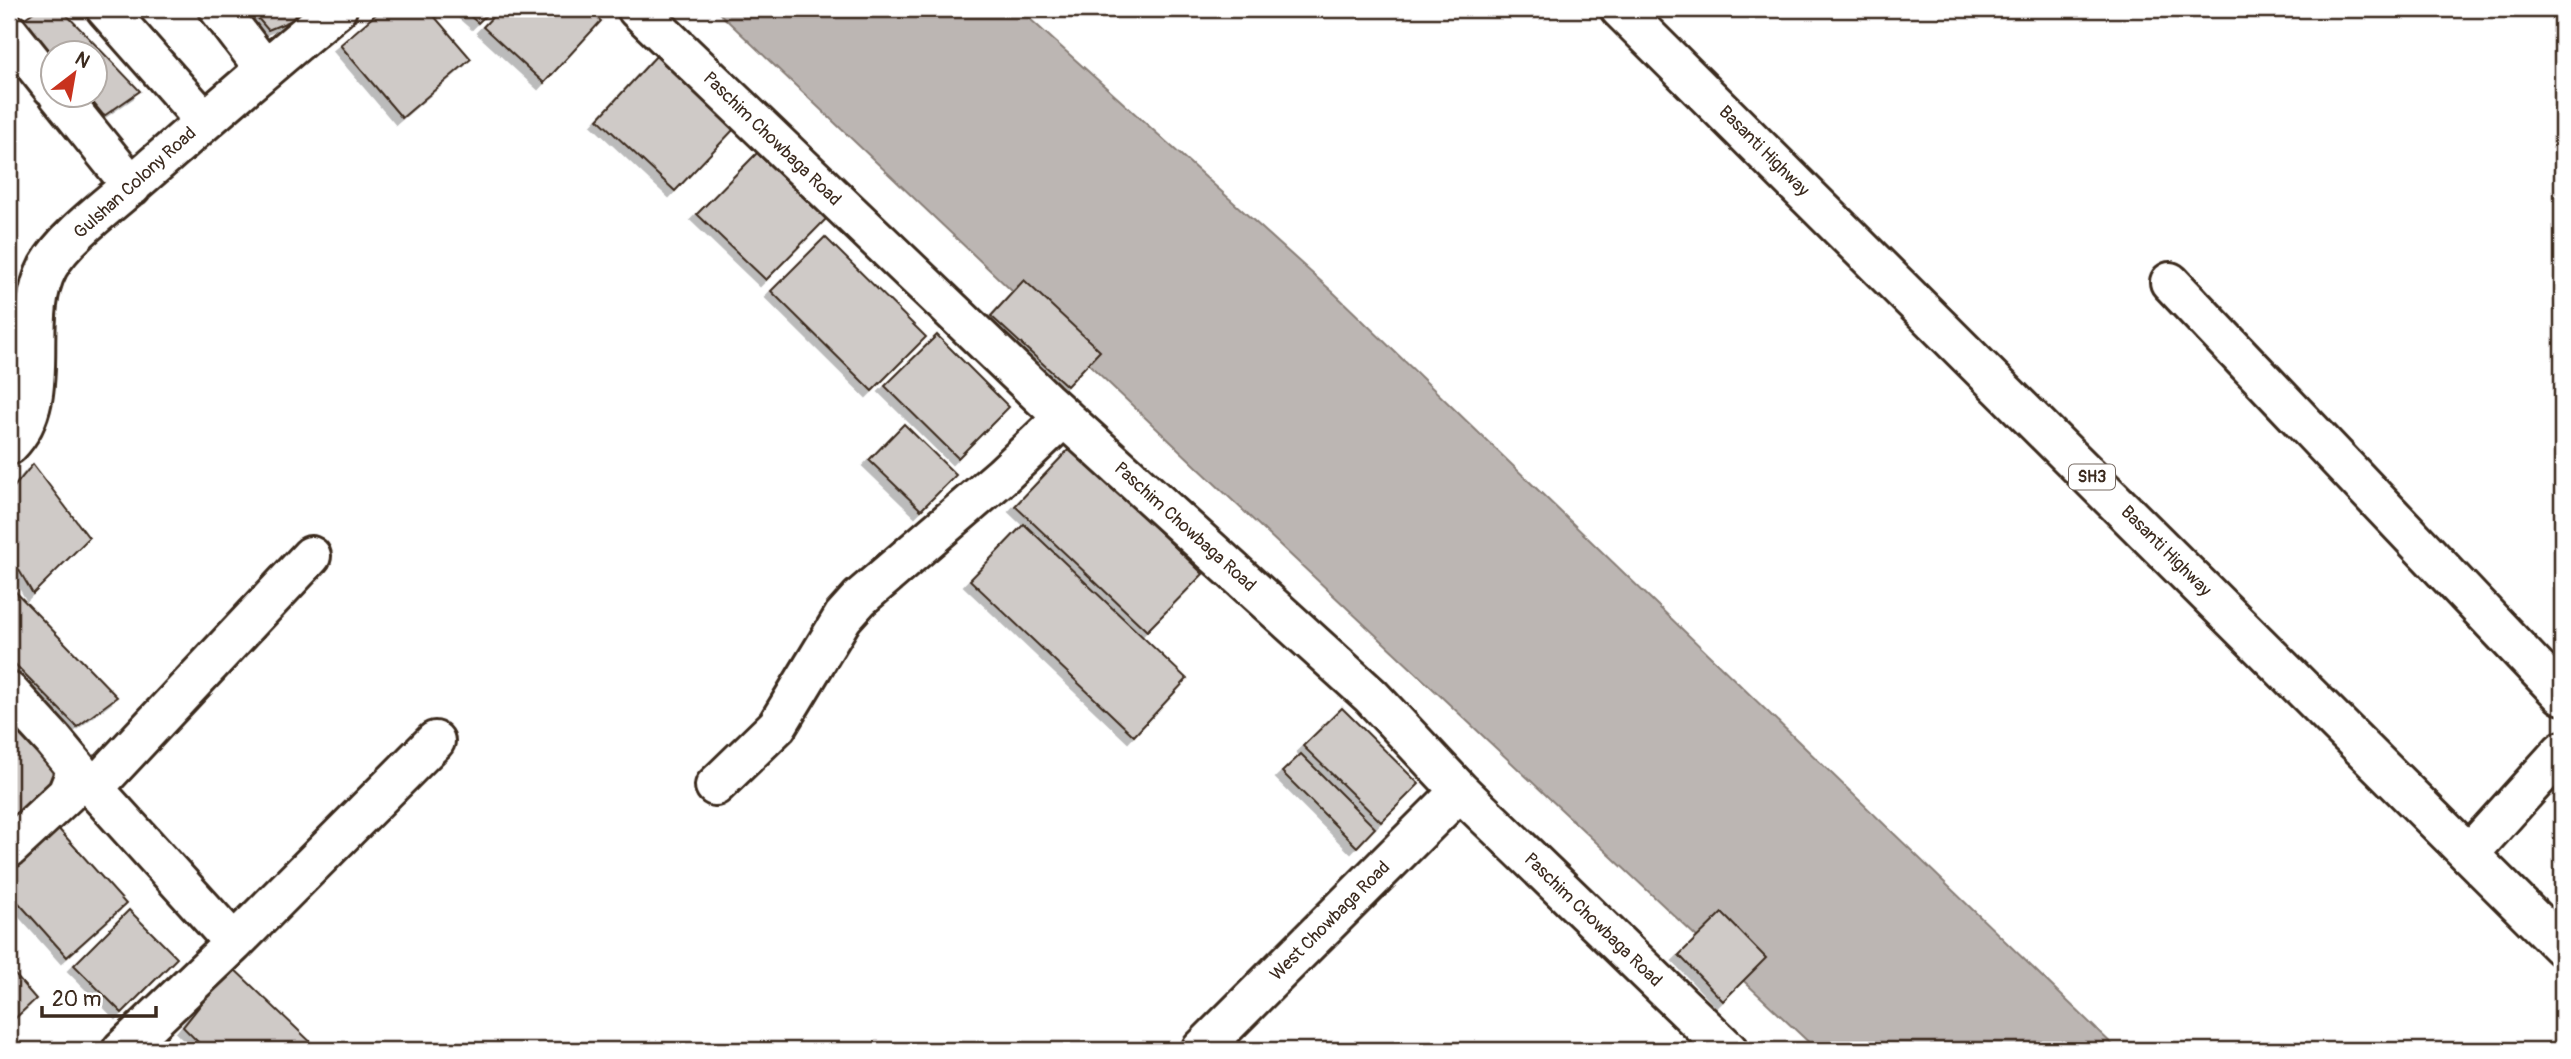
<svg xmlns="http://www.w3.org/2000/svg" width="2571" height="1059" viewBox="0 0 2571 1059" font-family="Pangolin,sans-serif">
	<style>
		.water { fill: #bcb6b3; stroke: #887e77; stroke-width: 2 }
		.building { fill: #cfcac7; stroke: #3b2a1e; stroke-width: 2; filter: url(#shadow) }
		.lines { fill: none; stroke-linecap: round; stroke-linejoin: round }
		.minor-casing { stroke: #3b2a1e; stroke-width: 44 }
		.major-casing { stroke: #3b2a1e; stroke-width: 44 }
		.minor { stroke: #fff; stroke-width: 38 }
		.major { stroke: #fff; stroke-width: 38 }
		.labels { text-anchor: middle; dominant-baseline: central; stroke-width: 7; stroke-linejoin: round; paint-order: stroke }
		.shield { fill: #fff; stroke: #766a62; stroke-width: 2 }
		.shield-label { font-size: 16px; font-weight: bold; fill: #3b2a1e }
		.street-label { font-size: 18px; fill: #3b2a1e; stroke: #fff }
	</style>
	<defs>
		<filter id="shadow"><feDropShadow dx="-6" dy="6" stdDeviation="0" flood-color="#0004"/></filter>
	</defs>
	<rect width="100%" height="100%" fill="#fff"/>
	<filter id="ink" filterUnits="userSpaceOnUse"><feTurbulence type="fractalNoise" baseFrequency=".0143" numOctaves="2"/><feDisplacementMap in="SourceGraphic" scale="14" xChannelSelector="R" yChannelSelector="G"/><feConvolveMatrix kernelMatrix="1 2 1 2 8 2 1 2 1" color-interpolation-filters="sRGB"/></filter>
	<g filter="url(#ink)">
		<path class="water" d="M715,9H1019L1335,294L2118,1050H1817L1213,482Z"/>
		<path class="building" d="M38,9H61L140,91L104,116L86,94H94V52H52V56L22,20Z
			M250,9H320L268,30Z
			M382,9H428L471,59L402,118L340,45Z
			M462,9H492L478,23Z
			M500,9H588L601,21L544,83L483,27Z
			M657,55L735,128L675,191L598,119Z
			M757,153L826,219L766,280L697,214Z
			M825,237L926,337L872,391L771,291Z
			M1024,280L1100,351L1067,386L991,316Z
			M937,335L1009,407L958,458L885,386Z
			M904,424L956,475L921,510L869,460Z
			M1071,447L1203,574L1147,631L1015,506Z
			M33,464L89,538L33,594L9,553V493Z
			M1024,524L1187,679L1134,736L970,580Z
			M9,585L117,697L77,727L9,658Z
			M1342,708L1419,784L1381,822L1303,746Z
			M9,724L62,778L9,830Z
			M1301,754L1375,828L1357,847L1282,772Z
			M56,826L126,904L67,957L9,892V873Z
			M129,910L177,958L122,1013L74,965Z
			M1722,913L1766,958L1723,1001L1679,955Z
			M231,966L319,1050H206L183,1027Z
			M9,968L36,999L9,1024Z"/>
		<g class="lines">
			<defs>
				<path id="minor" d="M106,9L205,121
					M219,9L264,68
					M637,9L1045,400L1371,696L1460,791L1728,1050
					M9,33L52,87
					M58,94L132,186
					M2170,282L2562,695
					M9,445C56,397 19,322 48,267C65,237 109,205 135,182C202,124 268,65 337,9
					M9,692L53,740L77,769L67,794L9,848
					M78,771L234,943
					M715,786L777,726L843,617L860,598L1002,476L1064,417
					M94,788L311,556
					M2469,854L2562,751
					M122,1050L234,943L435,741
					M1201,1050L1460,791"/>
				<path id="major" d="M1620,9L2562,947"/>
			</defs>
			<use href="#minor" class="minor-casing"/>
			<use href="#major" class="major-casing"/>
			<use href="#minor" class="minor"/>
			<use href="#major" class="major"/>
		</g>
	</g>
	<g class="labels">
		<rect class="shield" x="2069" y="464.5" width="46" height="25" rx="5"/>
		<g class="shield-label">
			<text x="2092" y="477">SH3</text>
		</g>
		<g class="street-label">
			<text transform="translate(772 139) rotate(44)">Paschim Chowbaga Road</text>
			<text transform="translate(1764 151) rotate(45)">Basanti Highway</text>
			<text transform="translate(135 183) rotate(-42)">Gulshan Colony Road</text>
			<text transform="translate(1185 527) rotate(42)">Paschim Chowbaga Road</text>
			<text transform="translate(2166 551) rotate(45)">Basanti Highway</text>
			<text transform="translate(1593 920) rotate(44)">Paschim Chowbaga Road</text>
			<text transform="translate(1330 921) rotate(-45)">West Chowbaga Road</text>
		</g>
	</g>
	<rect width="2571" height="1059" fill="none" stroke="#fff" stroke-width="35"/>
	<rect x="18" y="18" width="2536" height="1024" fill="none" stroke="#3b2a1e" stroke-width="2.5" filter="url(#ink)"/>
	<g transform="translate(74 74) rotate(31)"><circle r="33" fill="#ffffff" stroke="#b1aaa5" stroke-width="2"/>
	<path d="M0-5L12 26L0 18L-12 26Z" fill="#c8321e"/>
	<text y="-10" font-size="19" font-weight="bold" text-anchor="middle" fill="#3b2a1e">N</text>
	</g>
	<path d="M42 1006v10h114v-10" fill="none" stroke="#3b2a1e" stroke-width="3.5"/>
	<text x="52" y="1006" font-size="21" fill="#3b2a1e" stroke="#ffffff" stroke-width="5" paint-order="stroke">20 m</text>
</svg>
